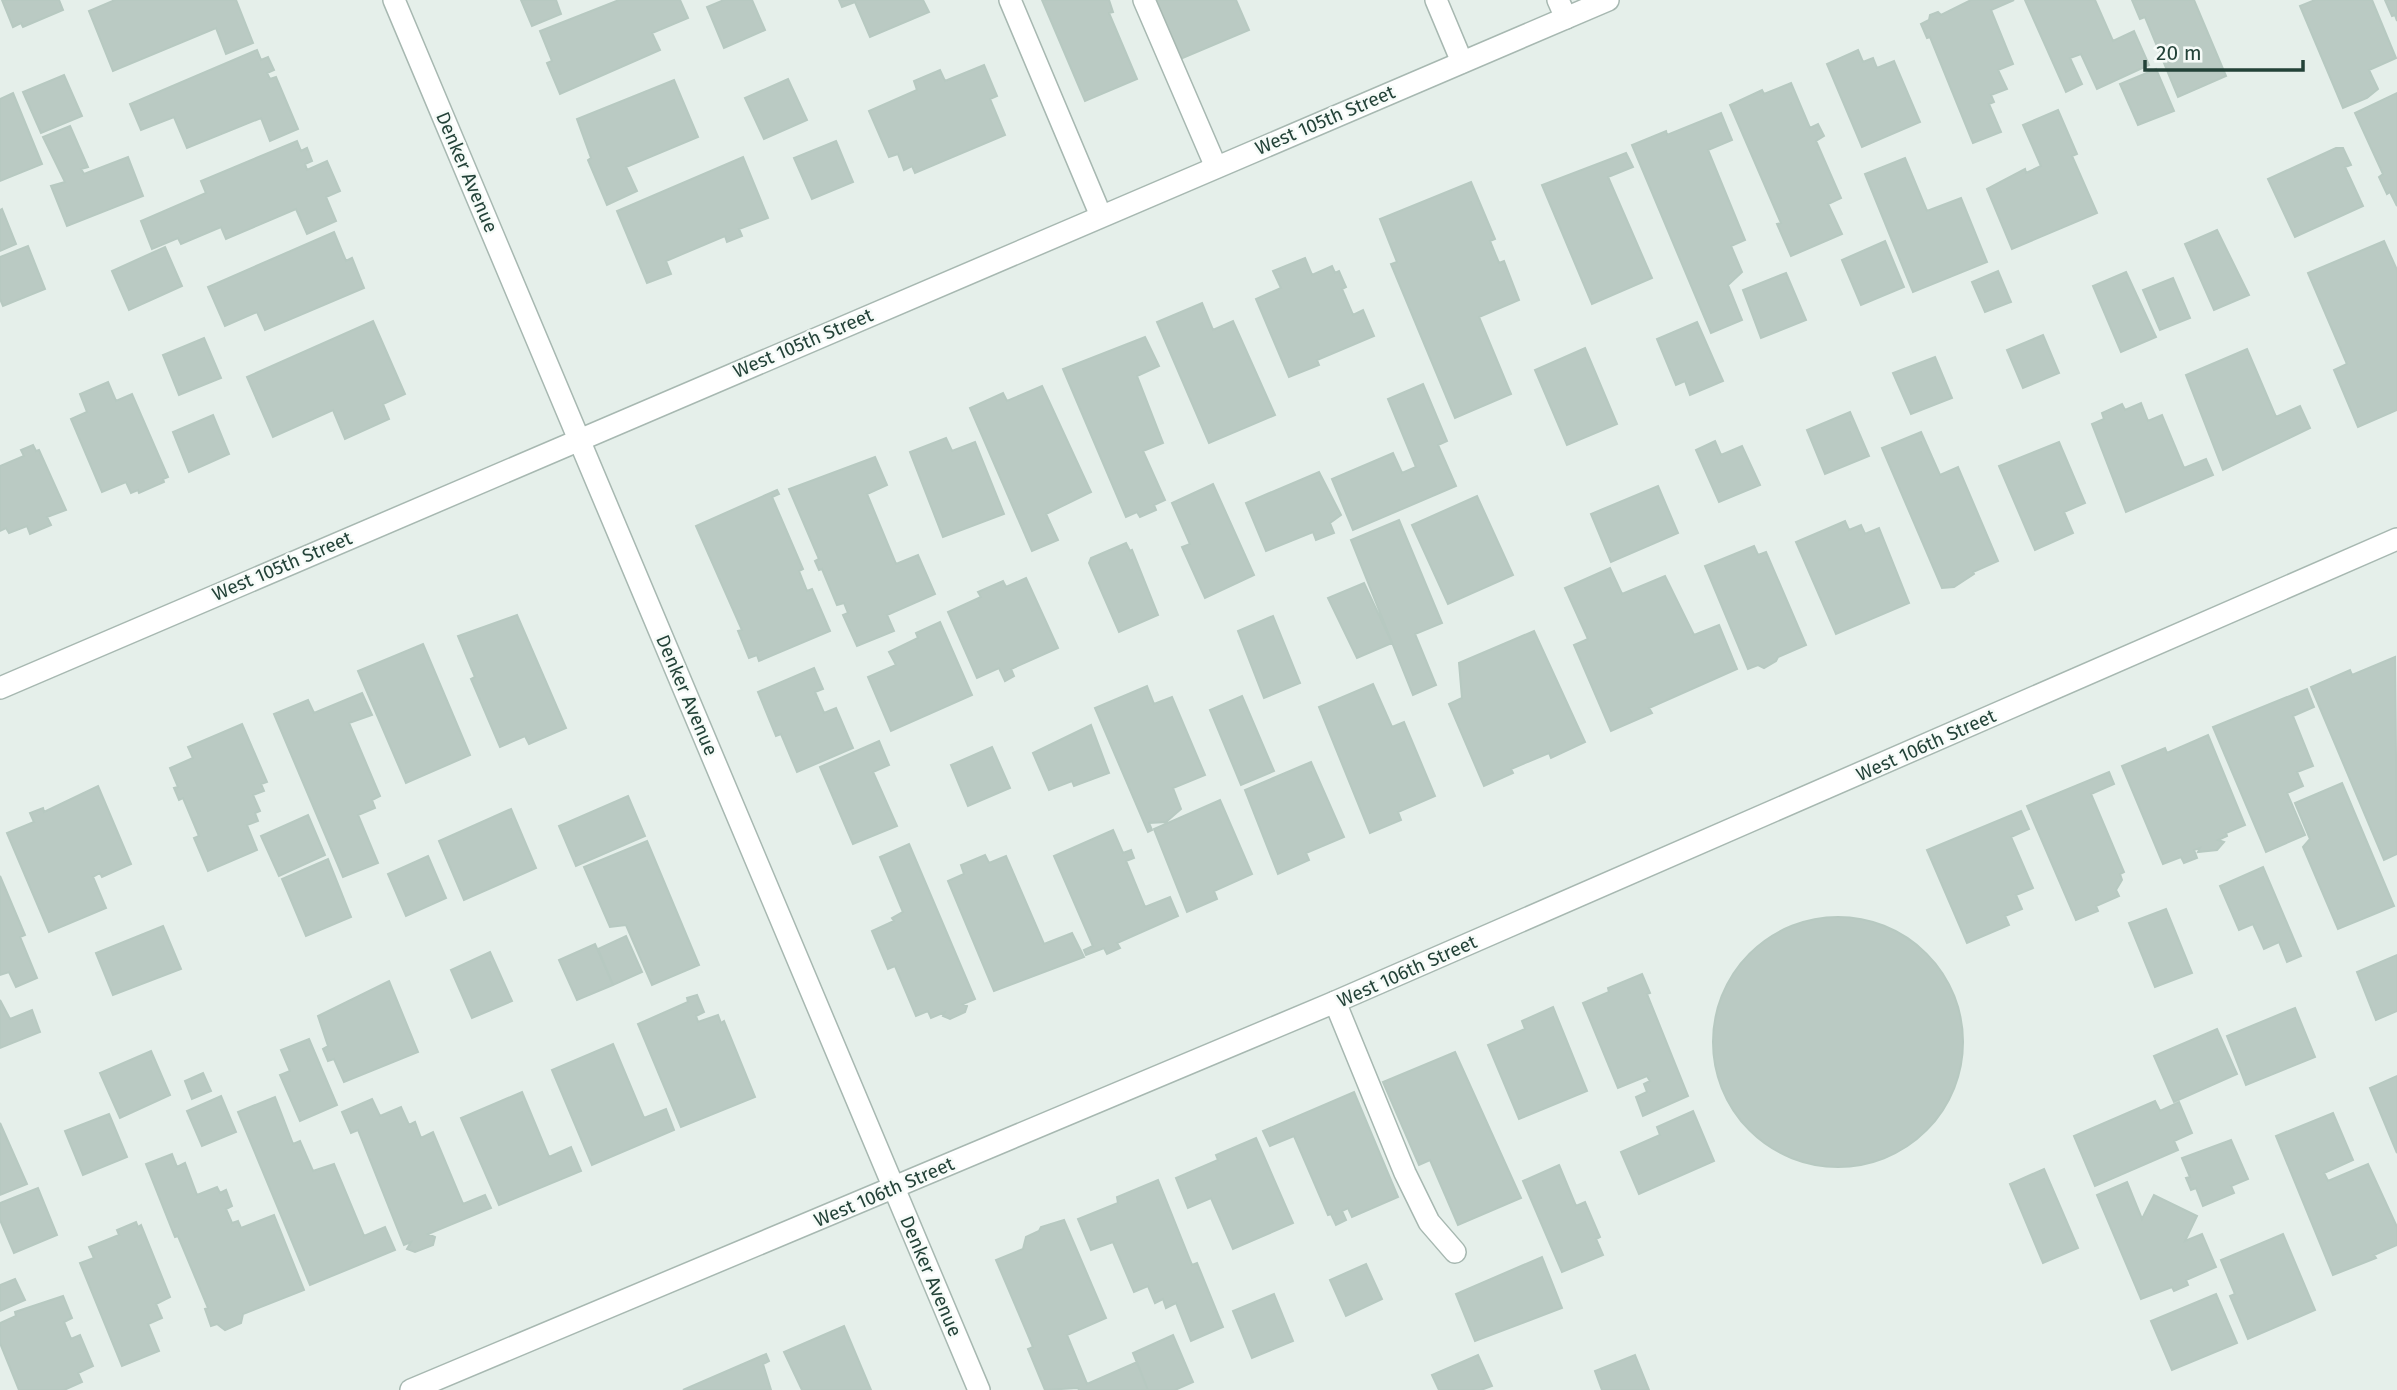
<svg xmlns="http://www.w3.org/2000/svg" width="2397" height="1390" viewBox="0 0 2397 1390" font-family="'Fira Sans',sans-serif">
	<style>
		.building { fill: #bacac3; stroke: #b7c9c1; stroke-width: 2 }
		.lines { fill: none; stroke-linecap: round; stroke-linejoin: round }
		.lane-casing { stroke: #a7b8b1; stroke-width: 24 }
		.street-casing { stroke: #a7b8b1; stroke-width: 24 }
		.lane { stroke: #fff; stroke-width: 21 }
		.street { stroke: #fff; stroke-width: 21 }
		.labels { text-anchor: middle; dominant-baseline: central; stroke-width: 5; stroke-linejoin: round; paint-order: stroke }
		.street-label { font-size: 19px; fill: #234238; stroke: #f6fbf8 }
	</style>
	<rect width="100%" height="100%" fill="#e5efea"/>
	<path class="building" d="M2,0H59L63,10L23,27L21,23L13,27Z
		M115,0H236L253,43L226,54L216,28L113,71L89,11Z
		M521,0H556L561,14L532,26Z
		M619,0H680L688,18L652,33L660,50L560,94L547,63L552,61L540,31Z
		M724,0H752L765,30L724,48L707,7Z
		M839,0H923L929,12L870,37L855,2L842,7Z
		M1042,0H1109L1113,12L1109,13L1137,79L1085,101Z
		M1153,0H1236L1249,30L1178,60Z
		M1971,0H2014L1991,10L2013,64L1998,70L2007,89L1991,95L1994,102L1989,104L2001,132L1973,143L1930,37L1927,38L1921,24L1929,20L1930,15L1938,12L1941,15Z
		M2025,0H2095L2113,41L2134,31L2149,65L2097,89L2081,54L2070,58L2082,84L2066,92Z
		M2132,0H2194L2226,76L2178,97L2145,17L2140,19Z
		M2315,0H2372L2396,58L2369,70L2378,89L2367,98L2343,108L2300,6Z
		M2385,0H2397V21L2395,15L2392,16Z
		M257,50L261,60L268,57L274,70L267,73L270,79L276,77L298,129L270,141L261,118L187,148L174,117L141,130L130,104Z
		M1858,50L1863,62L1873,58L1877,68L1894,61L1920,122L1862,147L1827,64Z
		M984,65L997,96L990,99L1005,135L915,173L912,166L904,170L898,154L889,157L869,111L917,90L914,81L940,70L945,81Z
		M2156,69L2174,111L2138,125L2120,84Z
		M64,75L82,116L41,133L23,92Z
		M788,79L807,120L764,139L745,98Z
		M674,80L698,137L626,167L637,191L607,205L588,160L591,158L577,119Z
		M1791,83L1810,128L1818,124L1824,136L1816,141L1841,198L1828,204L1842,234L1791,256L1777,224L1781,223L1730,105L1762,90L1764,94Z
		M13,93L42,164L0,181V99Z
		M2397,93V206L2390,192L2387,194L2379,177L2383,174L2355,113Z
		M2058,110L2077,154L2072,156L2097,213L2012,249L1987,189L2025,169L2026,173L2041,166L2023,125Z
		M1721,113L1732,140L1708,150L1745,240L1731,246L1742,272L1728,285L1742,320L1711,333L1632,145L1666,131L1667,135Z
		M70,126L88,167L81,169L84,174L128,157L143,196L67,226L51,186L65,182L43,137Z
		M297,141L301,151L307,148L312,161L305,164L307,170L327,161L340,191L326,197L336,221L307,234L296,209L226,239L221,227L181,244L178,238L152,249L141,221L206,193L201,181Z
		M836,141L853,182L812,199L794,158Z
		M2336,148H2343L2351,165L2345,167L2363,206L2295,237L2268,179Z
		M1626,153L1633,167L1608,177L1652,278L1592,304L1542,185Z
		M743,157L768,218L739,229L742,236L727,242L725,236L666,261L671,274L647,283L617,211Z
		M1905,158L1927,211L1961,198L1987,262L1913,292L1865,174Z
		M1471,182L1495,239L1490,241L1499,263L1504,261L1519,300L1479,317L1511,394L1455,418L1391,264L1397,262L1380,219Z
		M2,209L16,244L0,251V210Z
		M2217,230L2249,295L2214,310L2185,244Z
		M334,232L346,261L352,258L364,288L265,330L257,312L225,326L208,287Z
		M1885,241L1904,287L1861,305L1842,260Z
		M2384,241L2397,270V410L2358,427L2334,370L2347,364L2308,273Z
		M28,246L45,289L3,306L0,299V257Z
		M165,247L182,286L129,310L112,271Z
		M1305,258L1312,275L1332,266L1335,273L1339,271L1346,287L1342,289L1353,315L1363,310L1374,336L1317,360L1319,365L1289,377L1256,299L1281,288L1273,271Z
		M1998,271L2011,302L1985,312L1972,282Z
		M2126,272L2156,337L2121,352L2093,286Z
		M1786,273L1806,320L1761,338L1743,290Z
		M2173,278L2190,318L2160,330L2143,290Z
		M1202,303L1213,330L1233,321L1275,415L1209,443L1157,322Z
		M373,321L405,394L383,404L389,419L345,439L333,410L273,437L247,377Z
		M1697,322L1723,381L1690,395L1685,381L1676,385L1657,339Z
		M2043,335L2059,373L2023,388L2007,350Z
		M1145,337L1159,366L1137,376L1163,443L1143,451L1165,500L1154,505L1156,510L1140,517L1137,512L1126,517L1063,369Z
		M204,338L221,378L179,395L163,355Z
		M1585,348L1617,424L1567,445L1535,370Z
		M2247,349L2276,417L2300,406L2310,428L2223,470L2186,375Z
		M1935,357L1952,398L1911,414L1893,373Z
		M108,382L116,401L132,394L168,477L163,479L164,482L139,493L138,490L131,493L126,482L102,492L71,419L87,412L80,394Z
		M1423,384L1447,441L1438,445L1456,486L1353,530L1332,479L1393,453L1402,473L1416,467L1388,399Z
		M1042,386L1091,492L1046,514L1058,540L1032,551L970,408L1003,393L1007,401Z
		M2141,403L2148,421L2162,415L2184,468L2206,459L2213,475L2126,512L2092,424L2104,419L2102,413L2122,404L2125,410Z
		M1850,412L1869,456L1825,474L1807,430Z
		M213,415L229,454L189,472L173,432Z
		M1921,432L1940,475L1958,467L1998,561L1973,572L1974,574L1954,587L1942,588L1882,448Z
		M946,438L952,451L975,442L1004,514L943,537L910,452Z
		M1715,441L1721,455L1742,446L1760,485L1719,502L1696,450Z
		M2059,442L2085,503L2064,512L2073,533L2035,550L1999,466Z
		M33,445L36,451L39,450L66,510L47,517L51,525L30,534L27,526L9,533L6,528L0,531V466L24,456L21,450Z
		M875,457L887,485L867,494L896,564L918,555L935,594L887,615L894,631L857,646L843,615L848,613L844,603L837,605L822,569L819,570L815,561L819,559L789,489Z
		M1319,472L1341,515L1330,523L1334,533L1316,540L1313,532L1266,551L1246,503Z
		M1213,484L1254,575L1205,598L1182,547L1190,544L1172,503Z
		M1658,486L1678,533L1611,562L1591,514Z
		M777,490L779,494L772,497L803,569L799,571L807,591L812,589L830,631L759,661L757,655L749,658L738,631L742,630L696,526Z
		M1477,496L1513,575L1448,604L1412,525Z
		M1399,520L1442,623L1415,634L1436,685L1413,695L1351,540Z
		M1845,521L1849,530L1861,525L1865,534L1879,528L1909,603L1836,634L1796,542Z
		M1126,543L1130,551L1132,550L1158,615L1119,632L1089,563L1091,558Z
		M1754,546L1758,555L1766,552L1806,645L1778,657L1776,661L1764,668L1758,665L1748,669L1705,566Z
		M1610,568L1622,594L1665,576L1694,635L1719,625L1737,669L1649,708L1652,713L1611,731L1574,645L1588,639L1565,588Z
		M1026,578L1058,648L1011,669L1014,676L1005,681L999,668L977,678L948,612L981,597L978,592L1003,581L1006,587Z
		M1364,583L1392,643L1357,658L1328,598Z
		M517,615L566,728L529,744L525,736L500,747L471,679L475,677L458,636Z
		M1273,616L1300,683L1264,698L1238,631Z
		M940,622L972,695L891,731L868,677L896,665L889,652L918,638L916,633Z
		M1534,631L1585,742L1551,758L1549,753L1511,769L1513,773L1484,786L1449,704L1462,698L1459,663Z
		M423,644L470,755L406,783L358,671Z
		M2395,657L2397,854L2384,860L2311,687L2350,670L2352,675Z
		M814,668L823,689L815,692L824,713L836,708L853,748L797,772L781,734L776,736L758,692Z
		M1373,684L1392,727L1404,722L1435,796L1398,812L1401,820L1370,833L1319,707Z
		M1147,686L1154,704L1172,697L1205,775L1173,788L1181,809L1166,822L1149,823L1152,830L1148,832L1095,708Z
		M2307,689L2314,707L2293,716L2313,766L2297,772L2303,786L2287,793L2305,835L2266,852L2213,727Z
		M362,693L372,715L349,723L380,796L372,800L375,808L358,815L378,863L343,877L274,714L308,700L314,713Z
		M1242,696L1274,771L1241,785L1210,710Z
		M242,724L267,782L261,784L264,791L253,795L260,811L255,813L258,821L247,825L257,850L208,871L194,838L199,836L183,798L179,800L174,788L178,787L170,768L193,758L188,747Z
		M1091,725L1109,773L1074,786L1072,781L1049,790L1033,753Z
		M2208,735L2245,825L2226,833L2227,836L2218,840L2224,842L2217,850L2198,852L2200,848L2194,850L2197,858L2184,863L2181,857L2163,864L2122,766L2165,748L2167,753Z
		M879,741L889,765L873,772L897,826L853,844L820,767Z
		M992,747L1010,788L968,806L951,765Z
		M1311,762L1344,837L1306,853L1309,860L1278,874L1245,790Z
		M2109,772L2114,784L2091,794L2124,872L2120,874L2122,880L2116,890L2119,896L2096,906L2098,911L2076,920L2027,806Z
		M2342,783L2394,906L2338,929L2303,847L2310,839L2295,803Z
		M98,786L131,864L102,877L100,873L93,877L106,908L49,932L7,833L34,822L30,813L43,808L44,812Z
		M628,796L645,836L576,866L559,826Z
		M1220,800L1252,874L1214,891L1217,899L1187,912L1154,829Z
		M511,809L536,868L464,900L439,841Z
		M2021,811L2029,829L2011,837L2033,888L2016,895L2022,909L2005,916L2009,925L1967,943L1927,850Z
		M308,815L325,855L279,876L261,836Z
		M1113,830L1123,853L1131,850L1134,858L1126,861L1145,907L1170,897L1178,916L1117,943L1120,948L1107,954L1104,948L1086,955L1084,950L1093,946L1054,856Z
		M647,841L699,965L652,985L626,925L610,927L584,867Z
		M909,844L975,999L963,1004L967,1006L965,1012L950,1019L943,1016L945,1012L931,1018L928,1011L916,1016L895,966L888,969L872,931L894,921L892,918L903,912L880,857Z
		M985,855L989,863L1006,856L1044,944L1072,933L1084,957L994,991L948,881L964,874L961,865Z
		M428,856L446,898L406,916L388,874Z
		M328,859L351,917L306,936L282,879Z
		M2263,867L2301,956L2287,962L2279,942L2264,949L2253,924L2239,930L2220,886Z
		M0,876L25,935L20,937L37,978L16,987L9,972L0,975Z
		M2166,909L2192,973L2155,987L2129,923Z
		M1713 1042a125 125 0 1 1 250 0a125 125 0 1 1-250 0Z
		M163,926L181,969L113,995L96,953Z
		M626,936L642,972L613,985L598,949Z
		M595,944L613,985L577,1000L559,960Z
		M490,952L512,1001L472,1018L451,970Z
		M2397,955V1011L2376,1020L2357,972Z
		M1642,974L1650,993L1647,994L1688,1096L1643,1116L1636,1097L1647,1092L1644,1084L1650,1081L1647,1076L1618,1088L1583,1003L1609,992L1608,988Z
		M389,981L418,1052L344,1082L334,1059L328,1061L323,1049L328,1046L318,1016Z
		M697,995L704,1012L696,1016L698,1022L718,1015L721,1023L724,1021L755,1097L681,1127L638,1024L688,1002L687,998Z
		M0,1000L10,1019L32,1010L40,1032L0,1048Z
		M1553,1007L1587,1091L1519,1119L1488,1045L1525,1029L1522,1021Z
		M2295,1008L2315,1057L2246,1085L2227,1036Z
		M2217,1029L2237,1074L2174,1102L2154,1056Z
		M309,1039L337,1105L300,1121L280,1075L290,1071L281,1050Z
		M613,1044L644,1118L666,1109L674,1130L592,1165L552,1070Z
		M151,1051L170,1095L120,1118L100,1073Z
		M1455,1052L1521,1198L1458,1225L1430,1160L1419,1165L1383,1082Z
		M203,1073L211,1091L192,1099L185,1081Z
		M2397,1076V1153L2370,1088Z
		M522,1092L549,1157L571,1147L581,1171L499,1205L461,1118Z
		M1354,1092L1398,1197L1352,1217L1348,1208L1342,1211L1346,1220L1336,1225L1331,1214L1328,1215L1294,1136L1270,1146L1263,1131Z
		M221,1096L236,1132L202,1146L187,1111Z
		M275,1097L293,1144L300,1141L313,1171L334,1164L364,1236L385,1227L395,1250L310,1285L238,1112Z
		M372,1099L380,1116L401,1107L409,1125L415,1122L421,1138L433,1132L463,1204L485,1195L491,1208L428,1234L435,1237L433,1245L415,1252L407,1249L411,1242L404,1245L358,1130L351,1133L342,1112Z
		M2155,1101L2160,1111L2179,1102L2192,1133L2174,1141L2178,1150L2095,1186L2074,1136Z
		M1693,1111L1714,1161L1639,1194L1621,1152L1660,1135L1657,1127Z
		M2333,1113L2353,1160L2324,1173L2328,1181L2368,1164L2397,1227V1245L2374,1255L2376,1258L2333,1275L2276,1136Z
		M109,1114L127,1157L83,1175L65,1131Z
		M0,1123L27,1184L0,1195Z
		M1256,1138L1293,1223L1233,1249L1211,1198L1188,1208L1176,1178L1218,1160L1216,1155Z
		M2231,1140L2248,1179L2231,1186L2234,1193L2203,1206L2196,1188L2191,1190L2186,1178L2190,1177L2182,1158Z
		M172,1154L177,1167L185,1163L197,1195L217,1187L220,1193L226,1190L232,1206L226,1209L232,1223L238,1221L241,1228L274,1215L304,1290L243,1314L241,1323L225,1330L217,1324L211,1326L205,1309L208,1308L178,1236L175,1237L146,1164Z
		M1559,1165L1576,1206L1585,1202L1600,1237L1596,1239L1603,1255L1562,1272L1523,1181Z
		M2044,1169L2078,1248L2043,1263L2010,1184Z
		M1158,1180L1192,1265L1197,1263L1223,1327L1191,1341L1176,1303L1166,1308L1163,1299L1155,1303L1148,1286L1134,1292L1113,1242L1091,1250L1078,1219L1118,1203L1117,1197Z
		M2127,1182L2142,1219L2154,1195L2197,1216L2185,1241L2202,1234L2216,1267L2186,1280L2188,1285L2174,1291L2172,1287L2141,1299L2097,1195Z
		M38,1188L57,1235L14,1253L0,1220V1203Z
		M1064,1220L1106,1318L1067,1335L1087,1384L1137,1362L1148,1390H1079L1078,1388L1045,1390L1028,1349L1033,1347L996,1260L1023,1249L1026,1237L1039,1231L1041,1227Z
		M136,1222L138,1227L141,1225L170,1297L156,1304L162,1318L148,1324L159,1351L122,1366L80,1263L94,1258L89,1247L119,1235L117,1230Z
		M2283,1234L2315,1310L2248,1339L2230,1296L2235,1294L2221,1260Z
		M1542,1257L1562,1308L1475,1341L1456,1294Z
		M1366,1264L1382,1299L1346,1316L1330,1280Z
		M15,1279L25,1300L0,1311V1285Z
		M1274,1294L1293,1341L1252,1358L1233,1311Z
		M2216,1294L2237,1343L2172,1370L2151,1321Z
		M63,1296L72,1318L64,1322L71,1339L80,1335L93,1366L78,1373L82,1382L64,1390H19L0,1343V1323L16,1316L15,1312Z
		M844,1326L871,1390H802L784,1352Z
		M1173,1335L1193,1382L1175,1390H1148L1133,1353Z
		M766,1354L769,1361L763,1364L771,1390H683Z
		M1478,1355L1492,1386L1481,1390H1439L1432,1375Z
		M1635,1355L1649,1390H1602L1595,1371Z"/>
	<g class="lines">
		<defs>
			<path id="lane" d="M1010,0L1101,216
				M1144,0L1216,167
				M1436,0L1462,62
				M1558,0L1566,18
				M1335,1002L1405,1173L1429,1222L1455,1252"/>
			<path id="street" d="M394,0L979,1390
				M0,688L1608,0
				M411,1390L1335,1002L2397,539"/>
		</defs>
		<use href="#lane" class="lane-casing"/>
		<use href="#street" class="street-casing"/>
		<use href="#lane" class="lane"/>
		<use href="#street" class="street"/>
	</g>
	<g class="labels">
		<g class="street-label">
			<text transform="translate(1325 120) rotate(-23)">West 105th Street</text>
			<text transform="translate(467 172) rotate(67)">Denker Avenue</text>
			<text transform="translate(803 343) rotate(-23)">West 105th Street</text>
			<text transform="translate(282 566) rotate(-23)">West 105th Street</text>
			<text transform="translate(687 695) rotate(67)">Denker Avenue</text>
			<text transform="translate(1926 745) rotate(-24)">West 106th Street</text>
			<text transform="translate(1407 971) rotate(-24)">West 106th Street</text>
			<text transform="translate(884 1192) rotate(-23)">West 106th Street</text>
			<text transform="translate(931 1276) rotate(67)">Denker Avenue</text>
		</g>
	</g>
	<path d="M2145 60v10h158v-10" fill="none" stroke="#234238" stroke-width="3.5"/>
	<text x="2156" y="60" font-size="21" fill="#234238" stroke="#f6fbf8" stroke-width="5" paint-order="stroke">20 m</text>
</svg>
